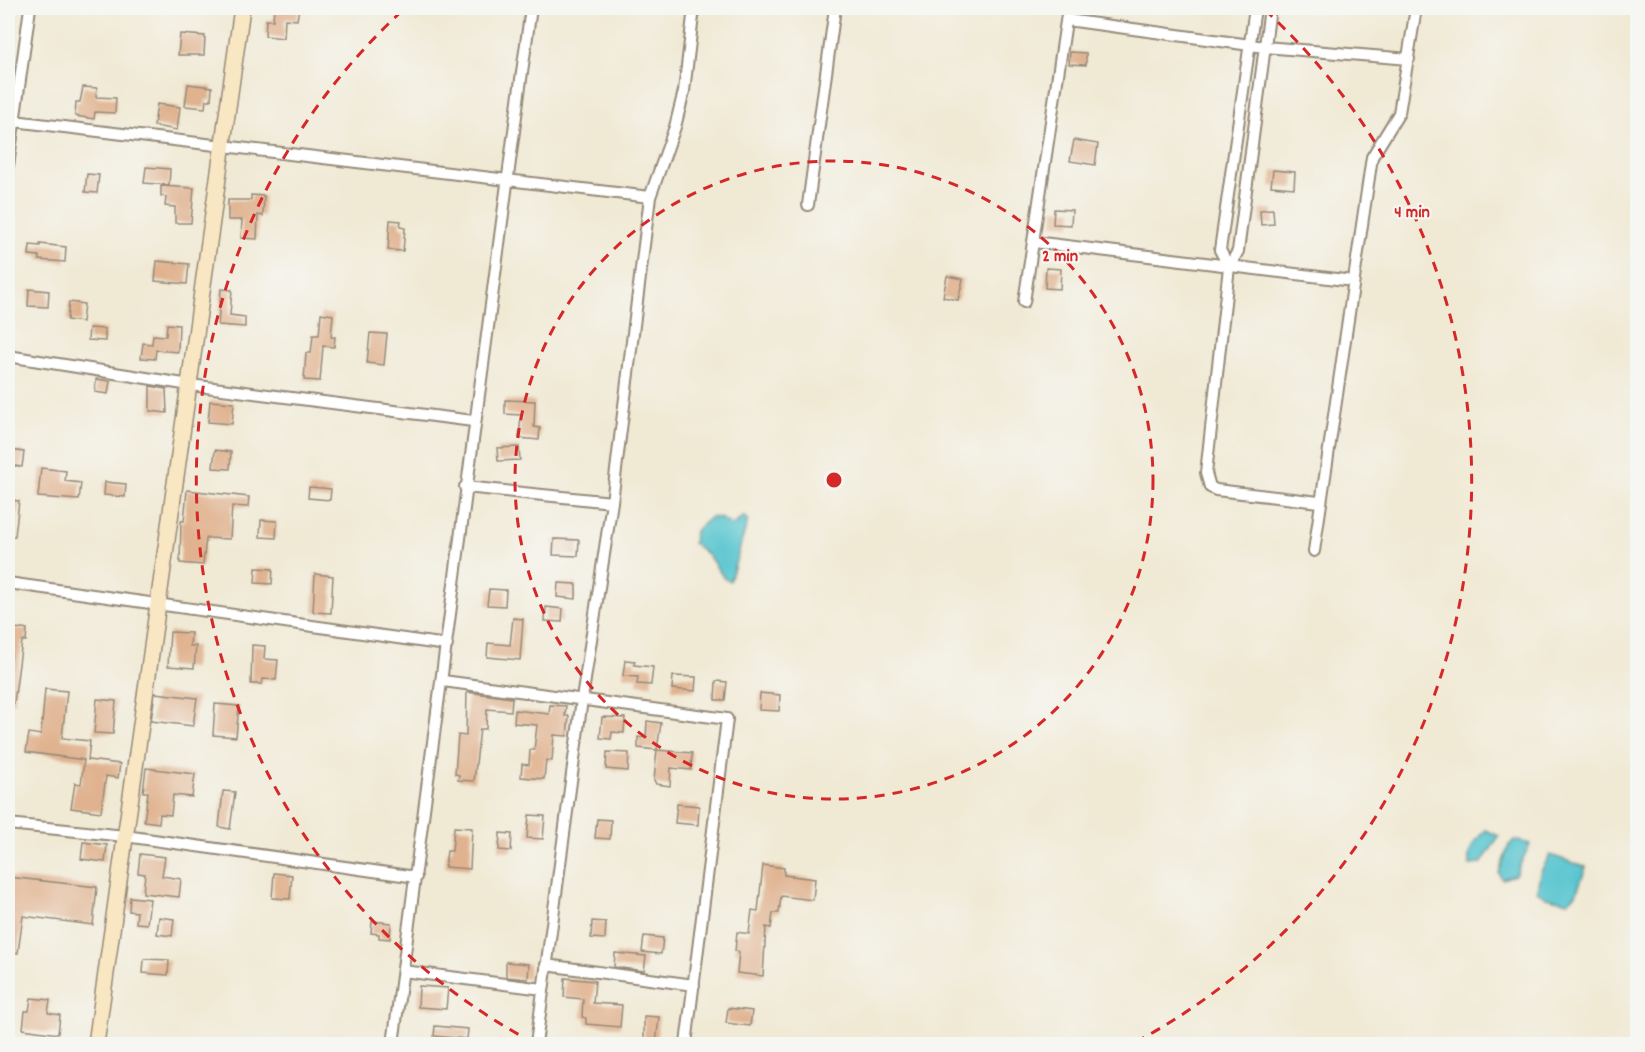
<svg xmlns="http://www.w3.org/2000/svg" width="1645" height="1052" viewBox="0 0 1645 1052" font-family="Dekko,sans-serif">
	<style>
		.water { fill: #57c4cf; stroke: #497776; stroke-width: 1.5 }
		.building { fill: #e0b28f }
		.lines { fill: none; stroke-linecap: round; stroke-linejoin: round }
		.street-casing { stroke: #968a79; stroke-width: 14 }
		.secondary-casing { stroke: #968a79; stroke-width: 18 }
		.street { stroke: #fff; stroke-width: 10 }
		.secondary { stroke: #f9e7c3; stroke-width: 15 }
		.ring { fill: none; stroke: #d62828; stroke-width: 3; stroke-dasharray: 10 8 }
		.centre { fill: #d62828; stroke: #f6f6f2; stroke-width: 3 }
		.ring-label { font-size: 18px; text-anchor: middle; font-weight: bold; fill: #d62828; stroke: #f6f6f2; stroke-width: 4.5; stroke-linejoin: round; paint-order: stroke }
	</style>
	<rect width="100%" height="100%" fill="#f6f6f2"/>
	<filter id="ink" filterUnits="userSpaceOnUse"><feTurbulence type="fractalNoise" baseFrequency=".0167" numOctaves="2"/><feDisplacementMap in="SourceGraphic" scale="12" xChannelSelector="R" yChannelSelector="G"/><feConvolveMatrix kernelMatrix="1 2 1 2 8 2 1 2 1" color-interpolation-filters="sRGB"/></filter>
	<filter id="wash" filterUnits="userSpaceOnUse"><feTurbulence type="fractalNoise" baseFrequency=".008" numOctaves="4" result="noise"/><feDisplacementMap in="SourceGraphic" scale="24" xChannelSelector="R" yChannelSelector="G"/><feGaussianBlur stdDeviation="1.35" result="paint"/><feColorMatrix in="noise" values="0 0 0 0 0 0 0 0 0 0 0 0 0 0 0 0 0 1.4 0 .05"/><feComposite in="paint" operator="in"/></filter>
	<g filter="url(#wash)">
		<rect width="100%" height="100%" fill="#f0e9d4"/>
		<path class="water" d="M711,517L722,519L731,525L735,524L743,516L748,520L730,581L724,578L708,555L693,543L695,531Z
			M1485,830L1499,836L1481,864L1470,865C1465,852 1476,840 1485,830Z
			M1515,840L1530,844L1515,875L1502,879L1499,873L1509,845Z
			M1550,855L1586,867L1576,894L1568,902L1546,897L1537,891L1540,873Z"/>
		<g id="blocks">
			<path class="building" d="M274,8H299L297,20L285,19L284,38L265,36L266,20H273Z
				M180,34L205,36L204,55H178Z
				M1070,52L1086,53V65L1069,64Z
				M188,84L212,87L211,100H206L205,108L185,106Z
				M83,87L97,88L96,97L116,98L115,113L95,112L94,119L75,116L76,102H80Z
				M157,104L180,107L177,130L154,126Z
				M1074,140L1098,144L1095,165L1070,161Z
				M146,167L170,169L169,185L144,183Z
				M1273,170L1295,172L1294,188L1271,186Z
				M87,174L99,175L97,193L85,192Z
				M161,186L194,188L191,223H175V207L165,206L166,197L161,196Z
				M251,195L264,196L263,216L258,215L257,239L241,238L242,220H228V200H251Z
				M1054,209L1072,210L1071,225L1053,224Z
				M1273,209L1274,224L1261,225L1260,210Z
				M390,220L401,221L400,227L405,228L403,251L388,250Z
				M40,244L66,247L65,262L39,260V256L29,255L30,245L40,246Z
				M157,261L189,264L187,284L155,281Z
				M1046,268L1061,269L1060,289L1045,288Z
				M947,276L963,279L958,300L943,297Z
				M29,289L49,291L48,307L28,306Z
				M221,289L232,290L230,315L245,317V327L218,325Z
				M69,302L84,304L82,322L67,320Z
				M321,313L333,315L331,337H335L334,347L323,346L320,381L304,380L306,353H311L313,335H319Z
				M167,324L179,325L178,352L156,350L155,359L141,358L143,343L152,344L153,335L166,336Z
				M89,328L105,329V341L88,340Z
				M370,333L387,334L384,365L367,363Z
				M96,379L110,381L108,394L95,392Z
				M150,386L166,389L167,413L150,411Z
				M505,400L535,401L534,427L540,428L539,440L519,438L521,415L505,414Z
				M210,401L234,403L232,424L208,422Z
				M519,447L520,460L498,461L497,448Z
				M11,450L24,452L22,467L9,465Z
				M215,450L231,452L230,469L213,468Z
				M41,468L66,471L65,481L81,483L79,500L38,497Z
				M105,482L126,484L125,497L104,495Z
				M309,487L331,489L330,500L308,498Z
				M187,490L249,497L248,507L232,506L230,539L206,538L203,565L180,563L181,521H184Z
				M8,500L19,501L15,536H8Z
				M261,520L277,521L276,538L260,537Z
				M554,539L579,540L578,556L553,555Z
				M256,568L273,569L272,584L255,583Z
				M315,574L333,576L331,613L313,612Z
				M558,583L576,584V599L557,597Z
				M489,589L506,590L505,606L487,605Z
				M546,607L563,609L562,622L545,621Z
				M513,618L523,619L520,660L487,657L488,643L510,645Z
				M12,628L27,629L26,641H22L14,703H8V658H11Z
				M170,632L191,633L190,646H196L194,668L168,666Z
				M252,645L265,646L264,659L278,660L276,680L263,679L262,684H251Z
				M625,660L635,661L634,665L653,667L651,685L637,684L638,677L623,676Z
				M673,676L696,677L695,691L672,689Z
				M716,681L727,682L725,700H715Z
				M45,689L67,691L62,738L90,741L88,760L120,764L118,778L106,776L101,812L71,808L75,783L81,784L84,760L26,752L29,733L41,735Z
				M467,692L512,698L511,711L487,709L486,729H480L474,781L458,780L459,775L455,774L458,735L466,736Z
				M155,693L197,698L193,726L151,721Z
				M760,693L780,695L779,711L759,710Z
				M97,699L116,701L113,734L94,733Z
				M215,704L239,706L236,737L213,735Z
				M550,705L566,706L565,716H569L567,736L554,735L552,761L546,760L544,779L521,777L522,764L529,765L530,750H534L537,725L514,723L515,710L549,714Z
				M602,717L625,718L624,733L612,732L611,739L600,738Z
				M647,721L661,723L657,750L692,753L691,770L671,768L670,786L656,784L654,780L657,750L638,748V737L646,738Z
				M607,752L629,753L628,771L606,769Z
				M146,768L195,774L192,797L173,795L171,815L160,814L159,823L144,821L148,792H143Z
				M223,791L235,792L230,829L219,827Z
				M677,804L699,806L698,825L675,823Z
				M529,815L545,816L543,839L527,838Z
				M597,819L611,820L610,839L595,838Z
				M454,827L472,828L470,869L445,867L447,851H452Z
				M500,833L512,834L511,851L499,850Z
				M83,842L107,845L105,862L81,859Z
				M140,854L165,857L162,876L181,879L179,897L143,893L145,874L138,873Z
				M763,865L784,868V875L815,879L813,900L781,896L779,913H773L771,928L766,927L763,976L737,973L739,952L735,951L737,932L749,934L752,910L758,911Z
				M274,873L292,875L290,899L272,898Z
				M8,877L97,887L93,925L23,916L18,953L8,952Z
				M130,897L150,899L147,924L136,923L137,912L129,911Z
				M159,917L174,919L172,936L157,934Z
				M372,921L391,923L390,939L379,938V934L371,933Z
				M592,921L606,922L605,939L591,938Z
				M644,936L663,938L661,954L642,952Z
				M615,953L646,956L644,971L614,967Z
				M144,959L169,960L168,975L143,973Z
				M506,962L529,964L528,979L506,977Z
				M565,978L595,981L593,1003L622,1005L620,1027L586,1024V1018L582,1017L583,999L564,997Z
				M419,986L448,988L446,1009L418,1007Z
				M31,998L50,1000L48,1013L60,1015L58,1034L23,1029L25,1011H29Z
				M728,1008L752,1011L750,1026L726,1023Z
				M644,1016L659,1017L656,1044H644Z
				M435,1026L468,1029L467,1039L434,1036Z"/>
		</g>
	</g>
	<g filter="url(#ink)">
		<use href="#blocks" fill-opacity="0" stroke="#968a79" stroke-width="1.5"/>
		<g class="lines">
			<defs>
				<path id="street" d="M1270,8L1238,251L1229,267L1206,473L1210,487L1216,490L1319,502
					M1067,20L1265,47L1409,59
					M14,121L650,197
					M8,166L30,8
					M808,205L835,8
					M1034,242L1353,281
					M1229,267L1220,250L1255,8
					M1024,302L1068,8
					M8,356L190,385L473,421
					M465,487L612,502
					M1314,551L1372,157L1399,113L1416,8
					M8,583L447,645
					M443,681L727,719L686,1044
					M8,824L125,836L416,877
					M546,965L694,985
					M403,971L543,989
					M393,1044C440,699 482,353 531,8
					M536,1044L582,699L612,502L650,197L675,127L684,91L694,8"/>
				<path id="secondary" d="M96,1044L242,8"/>
			</defs>
			<use href="#street" class="street-casing"/>
			<use href="#secondary" class="secondary-casing"/>
			<use href="#street" class="street"/>
			<use href="#secondary" class="secondary"/>
		</g>
	</g>
	<g class="ring">
		<circle cx="834" cy="480" r="319"/>
		<path d="M534 1043A638 638 0 0 1 403 10M1265 10A638 638 0 0 1 1134 1043"/>
	</g>
	<circle cx="834" cy="480" r="9" class="centre"/>
	<g class="ring-label">
		<text x="1412" y="217">4 min</text>
		<text x="1060" y="261">2 min</text>
	</g>
	<rect width="1645" height="1052" fill="none" stroke="#f6f6f2" stroke-width="30"/>
</svg>
